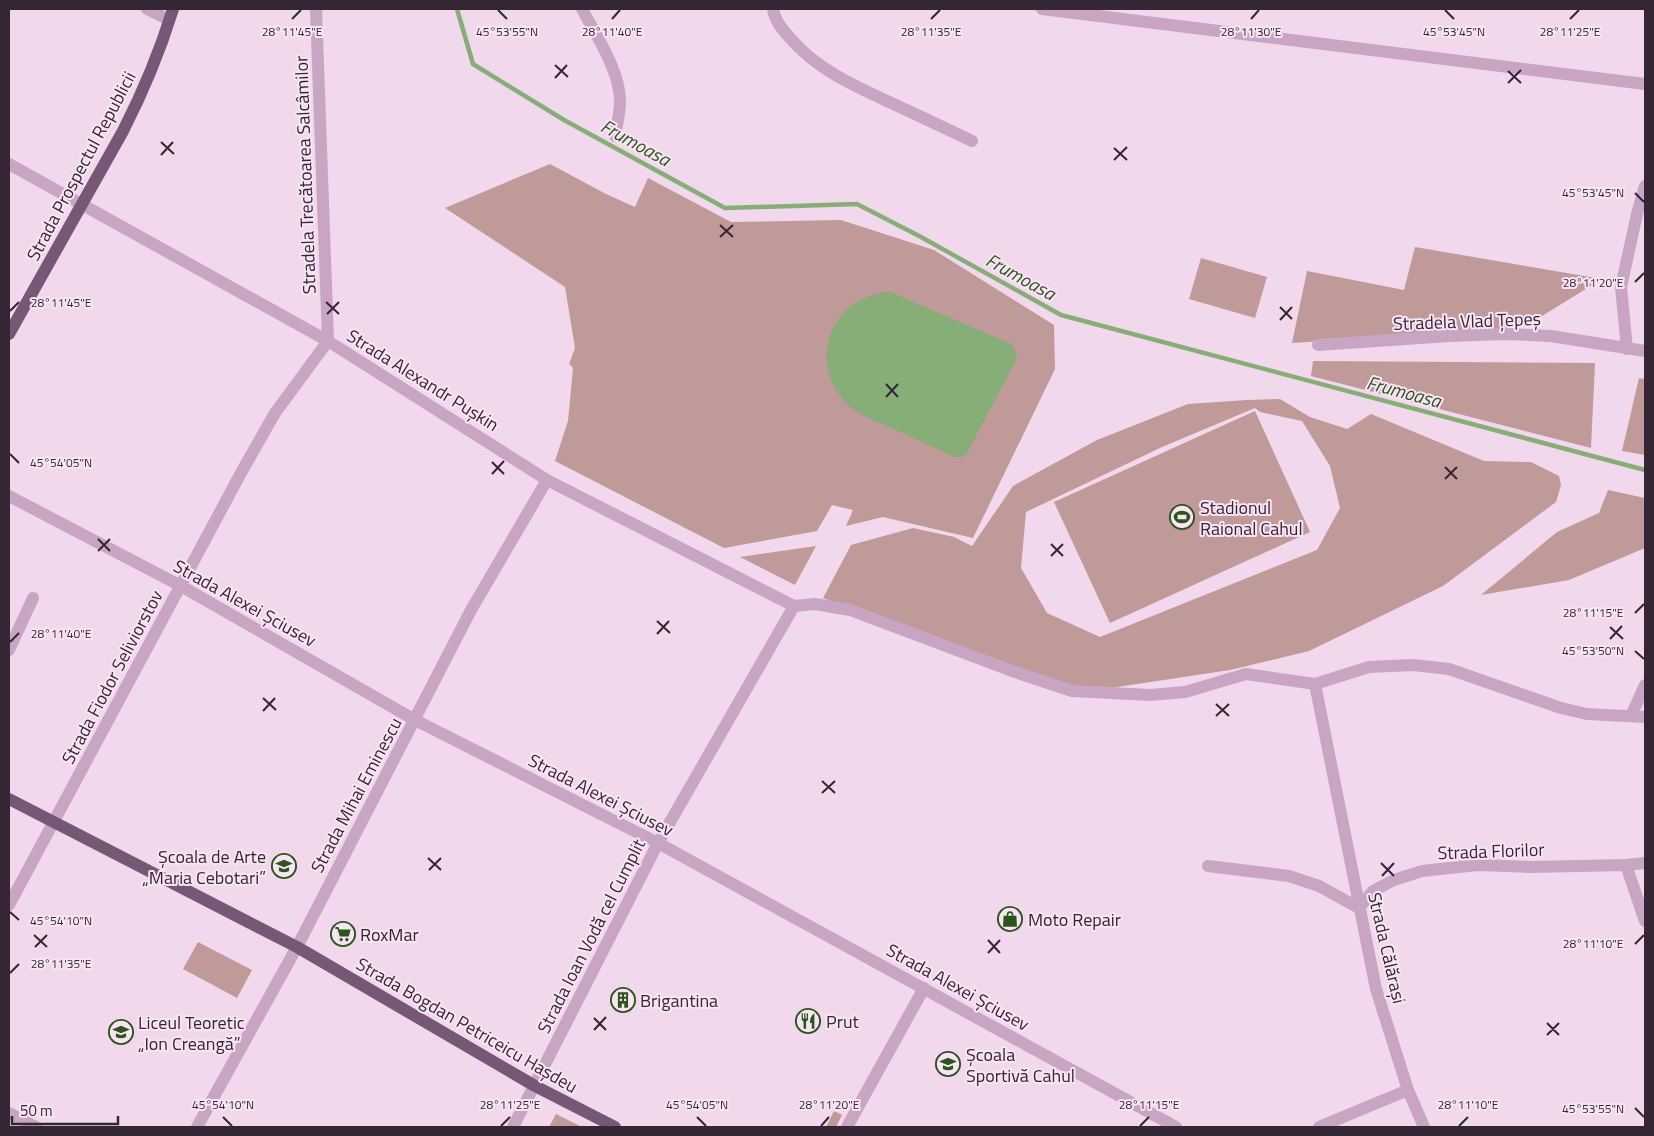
<svg xmlns="http://www.w3.org/2000/svg" width="1654" height="1136" viewBox="0 0 1654 1136" font-family="'Titillium Web',sans-serif">
	<style>
		.green { fill: #c09999; fill-rule: evenodd }
		.water { fill: #88ae77 }
		.lines { fill: none; stroke-linecap: round; stroke-linejoin: round }
		.stream { stroke: #88ae77; stroke-width: 4.5 }
		.minor { stroke: #c9a5c4; stroke-width: 12 }
		.major { stroke: #765776; stroke-width: 12 }
		.ticks { fill: none; stroke: #342634; stroke-width: 2 }
		.labels { text-anchor: middle; dominant-baseline: central; stroke-width: 4; stroke-linejoin: round; paint-order: stroke }
		.street-label { font-size: 18px; fill: #342634; stroke: #f9e4f5 }
		.poi-label { font-size: 18px; fill: #342634; stroke: #f9e4f5; text-anchor: start }
		.water-label { font-size: 19px; font-style: italic; fill: #2b551c; stroke: #f9e4f5 }
		.ticks-label { font-size: 12px; text-anchor: middle; fill: #342634; stroke: #f9e4f5; stroke-width: 4; stroke-linejoin: round; paint-order: stroke }
	</style>
	<rect width="100%" height="100%" fill="#f1d8ec"/>
	<path class="green" d="M550,164L606,194L635,207L648,178L731,222L841,220L934,250L1054,325L1055,369L973,538L883,517L846,526L853,510L832,505L817,531L724,548L555,461L568,421L573,368L569,364L575,348L565,287L445,208Z
		M1415,247L1602,279L1542,316L1508,329L1292,343L1307,271L1404,290Z
		M1201,258L1267,277L1255,318L1189,299Z
		M1313,361L1595,363L1591,448L1311,376Z
		M1639,378L1645,379V455L1622,451Z
		M1280,399L1310,417L1347,429L1371,414L1484,461L1531,462L1559,476L1561,485L1556,502L1443,586L1309,651L1230,670L1104,689L1052,686L953,646L823,598L851,545L913,528L954,537L972,546L1013,486L1097,440L1188,404L1247,400ZM1255,408L1260,412L1302,421L1330,466L1340,508L1317,550L1100,637L1047,613L1021,568L1026,512L1162,447Z
		M1255,411L1310,532L1110,623L1054,502Z
		M1608,490L1645,498V548L1569,580L1481,595L1557,532L1599,513Z
		M816,546L795,585L740,557Z
		M198,942L252,970L237,998L183,969Z
		M834,1111L842,1115L836,1127H826Z
		M556,1114L582,1127H549Z"/>
	<path class="water" d="M883,292H890L1009,343C1014,347 1016,351 1017,358L967,453L963,457H954C935,448 917,439 898,431C885,425 872,420 859,413C832,397 819,362 831,333C840,310 860,297 883,292Z"/>
	<g class="lines">
		<path class="stream" d="M457,9L473,64L564,120L725,208L857,204L921,237L1061,315L1645,470"/>
		<path class="minor" d="M147,9L169,20
			M582,9C596,35 620,71 620,101C620,113 617,125 615,136
			M773,9C775,21 782,29 790,38C820,73 862,89 902,108C926,119 949,130 972,141
			M1042,9L1645,84
			M9,164L328,341L547,480L794,606
			M1318,345L1449,336L1507,334L1551,336L1645,351
			M1627,349L1621,287L1637,214L1645,186
			M9,496L181,586L415,720L658,843L1176,1127
			M794,606L815,604L850,610L1012,671L1072,691L1150,695L1185,692L1246,674L1315,684L1369,667L1413,665L1449,669L1561,708L1587,714L1645,717
			M9,650L33,598
			M1315,684L1376,989L1408,1090L1424,1127
			M1631,716L1645,685
			M1626,865L1645,921
			M1208,866L1289,876L1319,886L1359,908L1373,891L1394,880L1422,871L1478,865L1530,867L1626,865L1645,863
			M9,905L242,471L275,413L328,341L316,9
			M9,1113L36,1127
			M197,1127L297,947L471,610L547,480
			M513,1127L658,843L794,606
			M847,1127L924,988
			M1319,1127L1408,1090"/>
		<path class="major" d="M9,334L123,131C143,92 160,51 173,9
			M9,799L297,947L535,1086L615,1127"/>
	</g>
	<path class="ticks" d="M498,10L507,19M1445,10L1454,19M292,19L301,10M612,19L620,10M931,19L940,10M1251,19L1259,10M1570,19L1579,10M555,65L568,77M1508,71L1521,83M555,78L567,65M1508,83L1521,70M161,142L174,154M1114,148L1127,160M161,155L173,142M1114,160L1127,147M1635,193L1644,202M720,225L733,237M720,237L733,225M1635,282L1644,273M326,302L339,314M1280,307L1292,319M10,311L19,302M327,314L339,302M1280,320L1292,307M886,384L898,397M886,397L898,384M10,454L19,463M492,462L504,474M1445,467L1457,479M492,474L504,461M1445,479L1457,467M98,539L110,551M1051,544L1063,556M98,551L110,539M1051,556L1063,544M1635,613L1644,604M657,621L670,633M1610,627L1623,639M657,634L669,621M1610,639L1622,626M10,642L19,633M1635,651L1644,659M263,698L276,710M1216,704L1229,716M263,711L275,698M1216,716L1229,704M822,781L835,793M822,793L835,781M428,858L441,870M1381,863L1394,876M429,870L441,858M1382,876L1394,863M10,912L19,920M34,935L47,947M988,940L1000,953M1635,944L1644,935M35,947L47,935M988,953L1000,940M10,973L19,964M594,1018L606,1030M1547,1023L1559,1035M594,1030L606,1017M1547,1035L1559,1023M1635,1108L1644,1117M223,1117L232,1126M697,1117L706,1126M501,1126L510,1117M821,1126L829,1117M1140,1126L1149,1117M1459,1126L1468,1117"/>
	<defs>
		<symbol id="stadium-ring" viewBox="-11 -11 22 22"><circle r="9.5" fill="#f9e4f5" stroke="#2b551c" stroke-width="1.5"/><path d="M0-5a6.5 5 0 1 0 0 10a6.5 5 0 1 0 0-10ZM-3.5-1.8h7v3.6h-7Z" fill="#2b551c"/></symbol>
		<symbol id="school-ring" viewBox="-11 -11 22 22"><circle r="9.5" fill="#f9e4f5" stroke="#2b551c" stroke-width="1.5"/><path d="M0-5L7-2L0 1L-7-2ZM-4 1L0 2.5L4 1V4Q0 6-4 4Z" fill="#2b551c"/></symbol>
		<symbol id="shop-ring" viewBox="-11 -11 22 22"><circle r="9.5" fill="#f9e4f5" stroke="#2b551c" stroke-width="1.5"/><path d="M-5-2.5h2.3a2.7 3.5 0 0 1 5.4 0H5L5.5 6h-11ZM-1.5-2.5h3a1.5 2.3 0 0 0-3 0Z" fill="#2b551c"/></symbol>
		<symbol id="supermarket-ring" viewBox="-11 -11 22 22"><circle r="9.5" fill="#f9e4f5" stroke="#2b551c" stroke-width="1.5"/><path d="M-6-5.5h2.5l.6 2H6L4.5 2H-2.5L-4.4-4H-6ZM-1.5 3.2a1.3 1.3 0 1 0 .1 0ZM3 3.2a1.3 1.3 0 1 0 .1 0Z" fill="#2b551c"/></symbol>
		<symbol id="building-ring" viewBox="-11 -11 22 22"><circle r="9.5" fill="#f9e4f5" stroke="#2b551c" stroke-width="1.5"/><path d="M-4-6H4V6H1V3H-1V6H-4ZM-2.5-4.3h1.7v1.8h-1.7ZM.8-4.3h1.7v1.8H.8ZM-2.5-1h1.7V.8h-1.7ZM.8-1h1.7V.8H.8Z" fill="#2b551c"/></symbol>
		<symbol id="restaurant-ring" viewBox="-11 -11 22 22"><circle r="9.5" fill="#f9e4f5" stroke="#2b551c" stroke-width="1.5"/><path d="M-5-6h1v4h1v-4h1v4h1v-4h1v5L-1.5 .5V6h-2V.5L-5-1ZM5-6V6H3V1.5H1.5Q1.5-4 5-6Z" fill="#2b551c"/></symbol>
	</defs>
	<g fill-rule="evenodd">
		<use href="#stadium-ring" x="1168" y="503" width="28" height="28"/>
		<use href="#school-ring" x="270" y="852" width="28" height="28"/>
		<use href="#shop-ring" x="996" y="905" width="28" height="28"/>
		<use href="#supermarket-ring" x="329" y="920" width="28" height="28"/>
		<use href="#building-ring" x="609" y="986" width="28" height="28"/>
		<use href="#restaurant-ring" x="794" y="1007" width="28" height="28"/>
		<use href="#school-ring" x="107" y="1018" width="28" height="28"/>
		<use href="#school-ring" x="934" y="1050" width="28" height="28"/>
	</g>
	<g class="labels">
		<g class="street-label">
			<text transform="translate(81 166) rotate(-62)">Strada Prospectul Republicii</text>
			<text transform="translate(305 175) rotate(-92)">Stradela Trecătoarea Salcâmilor</text>
			<text transform="translate(1467 321) rotate(-2)">Stradela Vlad Țepeş</text>
			<text transform="translate(423 380) rotate(32)">Strada Alexandr Pușkin</text>
			<text transform="translate(245 603) rotate(29)">Strada Alexei Șciusev</text>
			<text transform="translate(112 677) rotate(-62)">Strada Fiodor Seliviorstov</text>
			<text transform="translate(356 795) rotate(-62)">Strada Mihai Eminescu</text>
			<text transform="translate(601 795) rotate(27)">Strada Alexei Șciusev</text>
			<text transform="translate(1491 851) rotate(-2)">Strada Florilor</text>
			<text transform="translate(591 936) rotate(-63)">Strada Ioan Vodă cel Cumplit</text>
			<text transform="translate(1387 948) rotate(77)">Strada Călărași</text>
			<text transform="translate(958 987) rotate(29)">Strada Alexei Șciusev</text>
			<text transform="translate(467 1025) rotate(30)">Strada Bogdan Petriceicu Hașdeu</text>
		</g>
		<g class="poi-label">
			<text x="1200" y="507">Stadionul<tspan x="1200" dy="21">Raional Cahul</tspan></text>
			<text x="266" y="856" text-anchor="end">Școala de Arte<tspan x="266" dy="21">„Maria Cebotari”</tspan></text>
			<text x="1028" y="919">Moto Repair</text>
			<text x="360" y="934">RoxMar</text>
			<text x="640" y="1000">Brigantina</text>
			<text x="826" y="1021">Prut</text>
			<text x="138" y="1022">Liceul Teoretic<tspan x="138" dy="21">„Ion Creangă”</tspan></text>
			<text x="966" y="1054">Școala<tspan x="966" dy="21">Sportivă Cahul</tspan></text>
		</g>
		<g class="water-label">
			<text transform="translate(636 142) rotate(29)">Frumoasa</text>
			<text transform="translate(1021 276) rotate(29)">Frumoasa</text>
			<text transform="translate(1404 391) rotate(15)">Frumoasa</text>
		</g>
	</g>
	<g class="ticks-label">
		<text x="507" y="36">45°53'55"N</text>
		<text x="1454" y="36">45°53'45"N</text>
		<text x="931" y="36">28°11'35"E</text>
		<text x="292" y="36">28°11'45"E</text>
		<text x="612" y="36">28°11'40"E</text>
		<text x="1251" y="36">28°11'30"E</text>
		<text x="1570" y="36">28°11'25"E</text>
		<text x="1593" y="197">45°53'45"N</text>
		<text x="1593" y="287">28°11'20"E</text>
		<text x="61" y="307">28°11'45"E</text>
		<text x="61" y="467">45°54'05"N</text>
		<text x="1593" y="617">28°11'15"E</text>
		<text x="61" y="638">28°11'40"E</text>
		<text x="1593" y="655">45°53'50"N</text>
		<text x="61" y="925">45°54'10"N</text>
		<text x="1593" y="948">28°11'10"E</text>
		<text x="61" y="968">28°11'35"E</text>
		<text x="510" y="1109">28°11'25"E</text>
		<text x="829" y="1109">28°11'20"E</text>
		<text x="1149" y="1109">28°11'15"E</text>
		<text x="1468" y="1109">28°11'10"E</text>
		<text x="223" y="1109">45°54'10"N</text>
		<text x="697" y="1109">45°54'05"N</text>
		<text x="1593" y="1113">45°53'55"N</text>
	</g>
	<rect width="1654" height="1136" fill="none" stroke="#342634" stroke-width="20"/>
	<path d="M12 1116v8h106v-8" fill="none" stroke="#342634" stroke-width="2.5"/>
	<text x="20" y="1116" font-size="15" fill="#342634" stroke="#f9e4f5" stroke-width="4" paint-order="stroke">50 m</text>
</svg>
